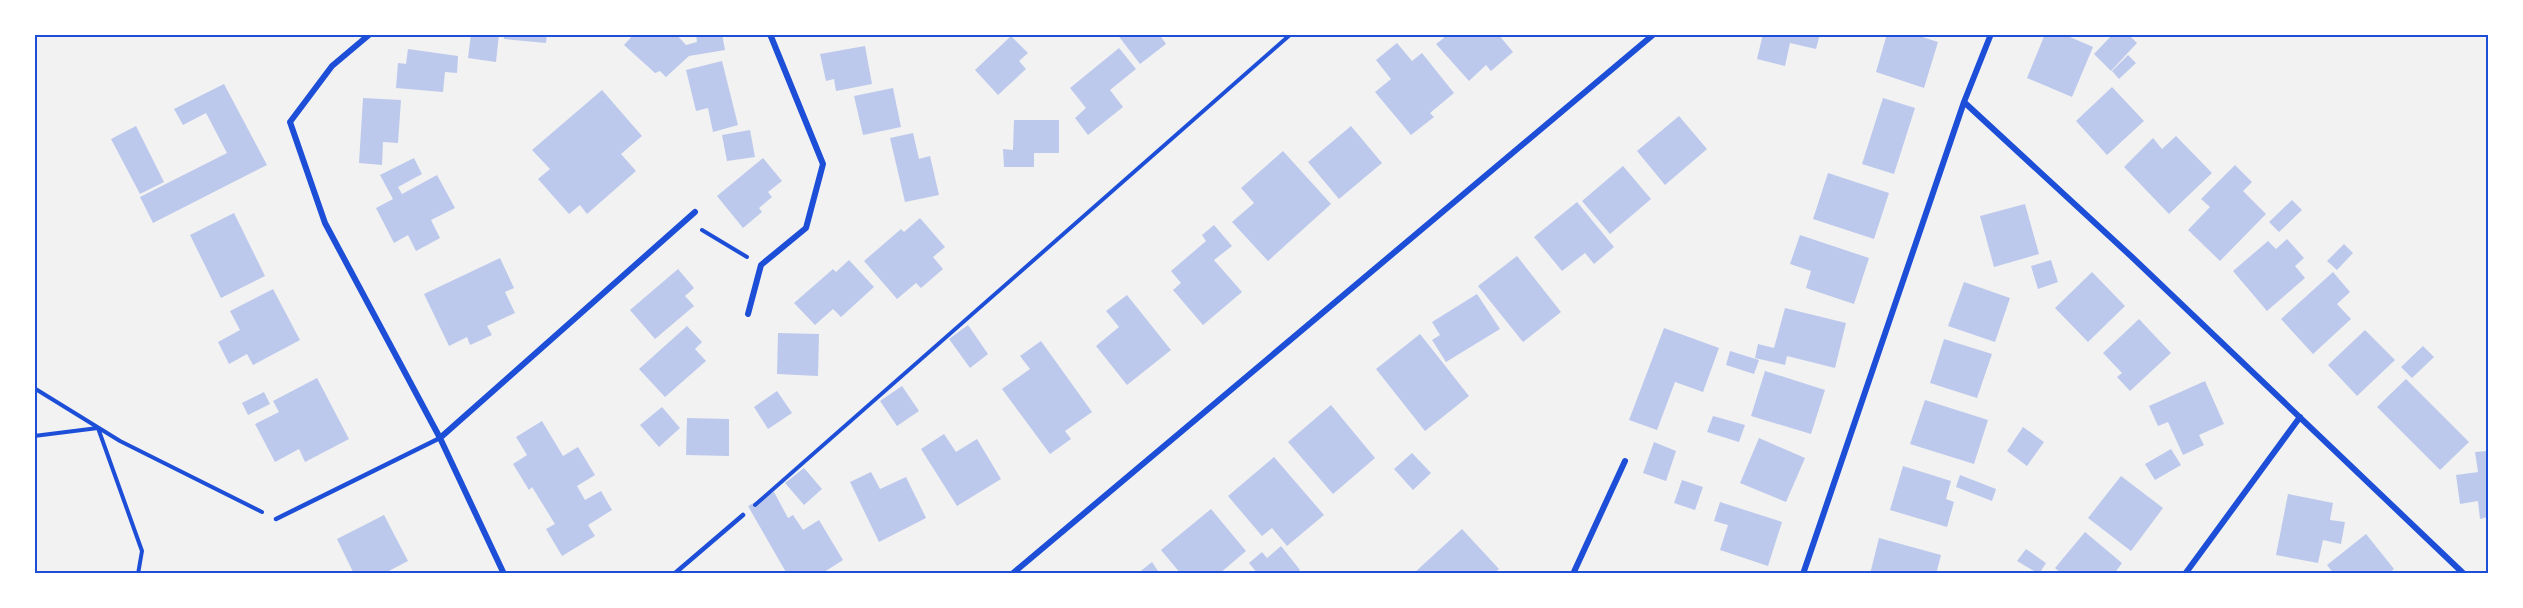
<svg xmlns="http://www.w3.org/2000/svg" width="2523" height="608" viewBox="0 0 2523 608" font-family="Inter,sans-serif">
	<style>
		.building { fill: #bdc9ec }
		.lines { fill: none; stroke-linecap: round; stroke-linejoin: round }
		.path { stroke: #1d4ed8; stroke-width: 4 }
		.service { stroke: #1d4ed8; stroke-width: 4.5 }
		.minor { stroke: #1d4ed8; stroke-width: 6 }
		.neatline { fill: none; stroke: #1d4ed8; stroke-width: 2 }
	</style>
	<rect width="100%" height="100%" fill="#f2f2f2"/>
	<path class="building" d="M471,34H499L496,62L468,58Z
		M504,34H547L546,43L504,39Z
		M634,34H676L686,45L697,42L696,34H722L725,50L689,56L666,77L660,71L655,73L624,45Z
		M1117,34H1159L1166,44L1140,64Z
		M1441,34H1498L1513,52L1491,71L1486,65L1469,81L1436,44L1444,38Z
		M1763,34H1820L1816,49L1790,43L1785,66L1757,59Z
		M1887,34H1913L1938,42L1924,88L1876,72Z
		M2045,34H2063L2093,47L2072,97L2027,78Z
		M2113,34H2128L2137,43L2111,71L2094,54Z
		M1011,36L1028,53L1019,61L1026,69L998,95L975,70Z
		M1397,43L1412,61L1422,53L1454,93L1430,113L1434,117L1411,135L1375,92L1391,79L1376,60Z
		M865,46L872,84L836,91L834,79L826,81L820,54Z
		M1119,48L1136,69L1110,90L1123,107L1088,135L1075,118L1086,108L1070,88Z
		M408,49L458,56L457,73L445,72L443,92L396,88L398,63L406,64Z
		M2128,55L2136,63L2119,79L2112,71Z
		M722,61L738,125L713,132L708,108L696,111L686,70Z
		M224,84L267,165L153,223L140,197L227,153L206,113L183,125L174,109Z
		M2112,87L2144,121L2107,155L2076,121Z
		M893,88L901,127L863,135L854,96Z
		M602,90L642,136L621,154L636,171L587,214L580,205L569,214L538,179L550,169L532,150Z
		M363,98L401,100L398,143L383,142L382,165L359,163Z
		M1883,98L1915,108L1894,174L1862,164Z
		M1679,116L1707,149L1665,185L1637,151Z
		M1014,120H1059V153H1034V167H1004L1003,149L1013,150Z
		M136,126L164,182L140,194L111,139Z
		M1351,126L1382,163L1339,199L1308,162Z
		M750,130L755,157L727,161L722,135Z
		M913,133L919,159L930,156L939,195L905,202L890,138Z
		M2176,136L2212,173L2169,214L2124,167L2153,138L2162,149Z
		M1283,151L1331,204L1268,261L1232,222L1254,203L1241,188Z
		M414,158L422,174L398,187L402,194L437,175L455,208L431,220L440,238L416,251L408,235L394,243L376,208L393,199L380,175Z
		M763,158L782,181L768,192L772,197L759,208L762,212L743,228L717,196Z
		M2235,165L2252,182L2243,191L2266,214L2220,261L2188,230L2210,207L2201,199Z
		M1623,166L1651,199L1610,234L1582,201Z
		M1828,173L1889,193L1874,239L1813,219Z
		M2292,200L2302,210L2279,232L2269,222Z
		M1577,202L1614,247L1594,264L1585,253L1562,271L1534,237Z
		M2025,204L2039,254L1994,267L1980,216Z
		M234,213L265,276L221,298L190,235Z
		M920,218L945,247L933,257L943,269L921,288L916,283L897,299L864,261L901,229L904,232Z
		M1214,225L1232,246L1214,260L1242,292L1203,325L1173,290L1181,283L1171,271L1206,241L1202,235Z
		M1800,235L1869,258L1854,304L1806,288L1811,271L1790,264Z
		M2287,239L2304,258L2295,266L2305,278L2267,311L2233,271L2268,241L2276,249Z
		M2344,244L2353,253L2337,270L2327,261Z
		M1517,256L1561,312L1523,342L1478,286Z
		M500,258L514,288L505,292L515,313L487,326L492,335L470,345L467,337L449,346L424,294Z
		M849,260L874,287L841,317L833,309L815,325L794,303L833,269L836,272Z
		M2051,260L2058,282L2038,289L2031,266Z
		M678,269L694,288L685,296L694,306L655,339L630,310Z
		M2092,272L2125,306L2088,342L2055,308Z
		M2333,272L2350,292L2337,304L2351,319L2313,354L2281,319Z
		M1964,282L2010,298L1995,342L1948,326Z
		M273,289L300,340L253,365L247,354L229,364L218,342L240,330L230,311Z
		M1477,294L1500,329L1446,362L1432,340L1440,335L1432,322Z
		M1127,295L1171,350L1127,385L1096,346L1119,327L1106,311Z
		M1785,308L1846,323L1835,368L1787,356L1785,365L1755,358L1758,344L1774,348Z
		M2139,319L2171,353L2130,391L2117,377L2122,373L2103,353Z
		M968,325L988,354L970,368L949,339Z
		M687,326L702,342L695,349L706,361L665,397L639,369Z
		M1664,328L1719,348L1703,392L1675,382L1657,430L1629,420Z
		M2365,330L2395,360L2357,396L2328,365Z
		M778,333L819,334L818,376L777,374Z
		M1420,334L1469,396L1425,431L1376,369Z
		M1944,339L1992,354L1977,398L1930,383Z
		M1041,341L1092,412L1065,431L1071,439L1050,454L1002,389L1030,369L1020,356Z
		M2423,346L2434,357L2412,378L2401,367Z
		M1730,351L1759,360L1754,374L1726,365Z
		M1765,371L1825,390L1811,434L1751,416Z
		M317,378L349,439L305,462L299,449L275,462L255,424L279,412L273,401Z
		M2406,379L2469,442L2440,470L2377,407Z
		M2205,381L2224,424L2199,435L2204,445L2183,455L2168,422L2158,426L2149,406Z
		M902,386L919,411L897,426L880,401Z
		M777,391L792,413L768,429L754,407Z
		M264,392L270,404L248,415L242,403Z
		M1925,400L1988,420L1974,464L1910,444Z
		M1331,405L1375,458L1333,494L1288,442Z
		M662,407L680,428L659,447L640,425Z
		M1713,416L1745,425L1739,442L1707,432Z
		M687,418L729,419V456L686,455Z
		M542,421L563,456L578,447L595,475L577,486L585,500L601,491L612,510L588,525L595,536L562,556L546,529L555,524L532,487L529,490L513,464L527,455L516,437Z
		M2023,427L2044,442L2027,466L2007,451Z
		M944,434L956,452L977,439L1001,479L957,506L921,449Z
		M1759,438L1805,458L1786,502L1740,483Z
		M1654,442L1676,451L1666,481L1643,473Z
		M2171,449L2181,465L2155,480L2145,464Z
		M2488,451V517L2480,519L2478,501L2460,504L2456,475L2478,472L2475,452Z
		M1412,453L1431,473L1413,490L1394,469Z
		M1274,457L1324,515L1287,546L1272,528L1262,536L1228,496Z
		M1903,466L1951,481L1946,499L1954,502L1947,527L1890,510Z
		M804,468L822,489L804,505L785,483Z
		M871,472L880,489L906,477L926,518L879,542L850,482Z
		M1960,475L1996,489L1992,501L1956,487Z
		M2121,476L2163,508L2131,551L2088,518Z
		M1682,480L1703,487L1695,510L1674,503Z
		M774,492L788,518L793,515L803,530L819,520L843,560L821,574H787L748,506Z
		M2288,494L2333,503L2330,520L2345,522L2341,544L2323,540L2318,563L2276,555Z
		M1720,502L1782,522L1768,566L1720,550L1728,525L1714,521Z
		M1211,509L1246,551L1219,574H1181L1161,550Z
		M384,515L408,561L383,574H354L337,539Z
		M1462,529L1499,569L1493,574H1413Z
		M2085,532L2122,563L2114,574H2062L2055,568Z
		M2366,534L2394,569L2388,574H2334L2327,565Z
		M1879,538L1941,555L1936,574H1870Z
		M1281,546L1300,570L1296,574H1258L1249,563L1262,552L1267,558Z
		M2026,549L2046,563L2039,574L2017,561Z
		M1152,562L1160,574H1137Z"/>
	<g class="lines">
		<path class="path" d="M702,230L747,257
			M34,388L120,441L262,512
			M34,436L98,428L142,551L138,574
			M755,505L1291,34"/>
		<path class="service" d="M276,519L440,438
			M674,574L743,515"/>
		<path class="minor" d="M370,34L332,66L290,122L325,223L440,438L504,574
			M1964,102L2133,258L2464,574
			M748,314L761,265L806,228L823,164L770,34
			M440,438L695,212
			M1012,574L1654,34
			M1573,574L1625,461
			M1803,574L1964,102L1991,34
			M2185,574L2300,417"/>
	</g>
	<rect width="2523" height="608" fill="none" stroke="#ffffff" stroke-width="72"/>
	<rect x="36" y="36" width="2451" height="536" class="neatline"/>
</svg>
